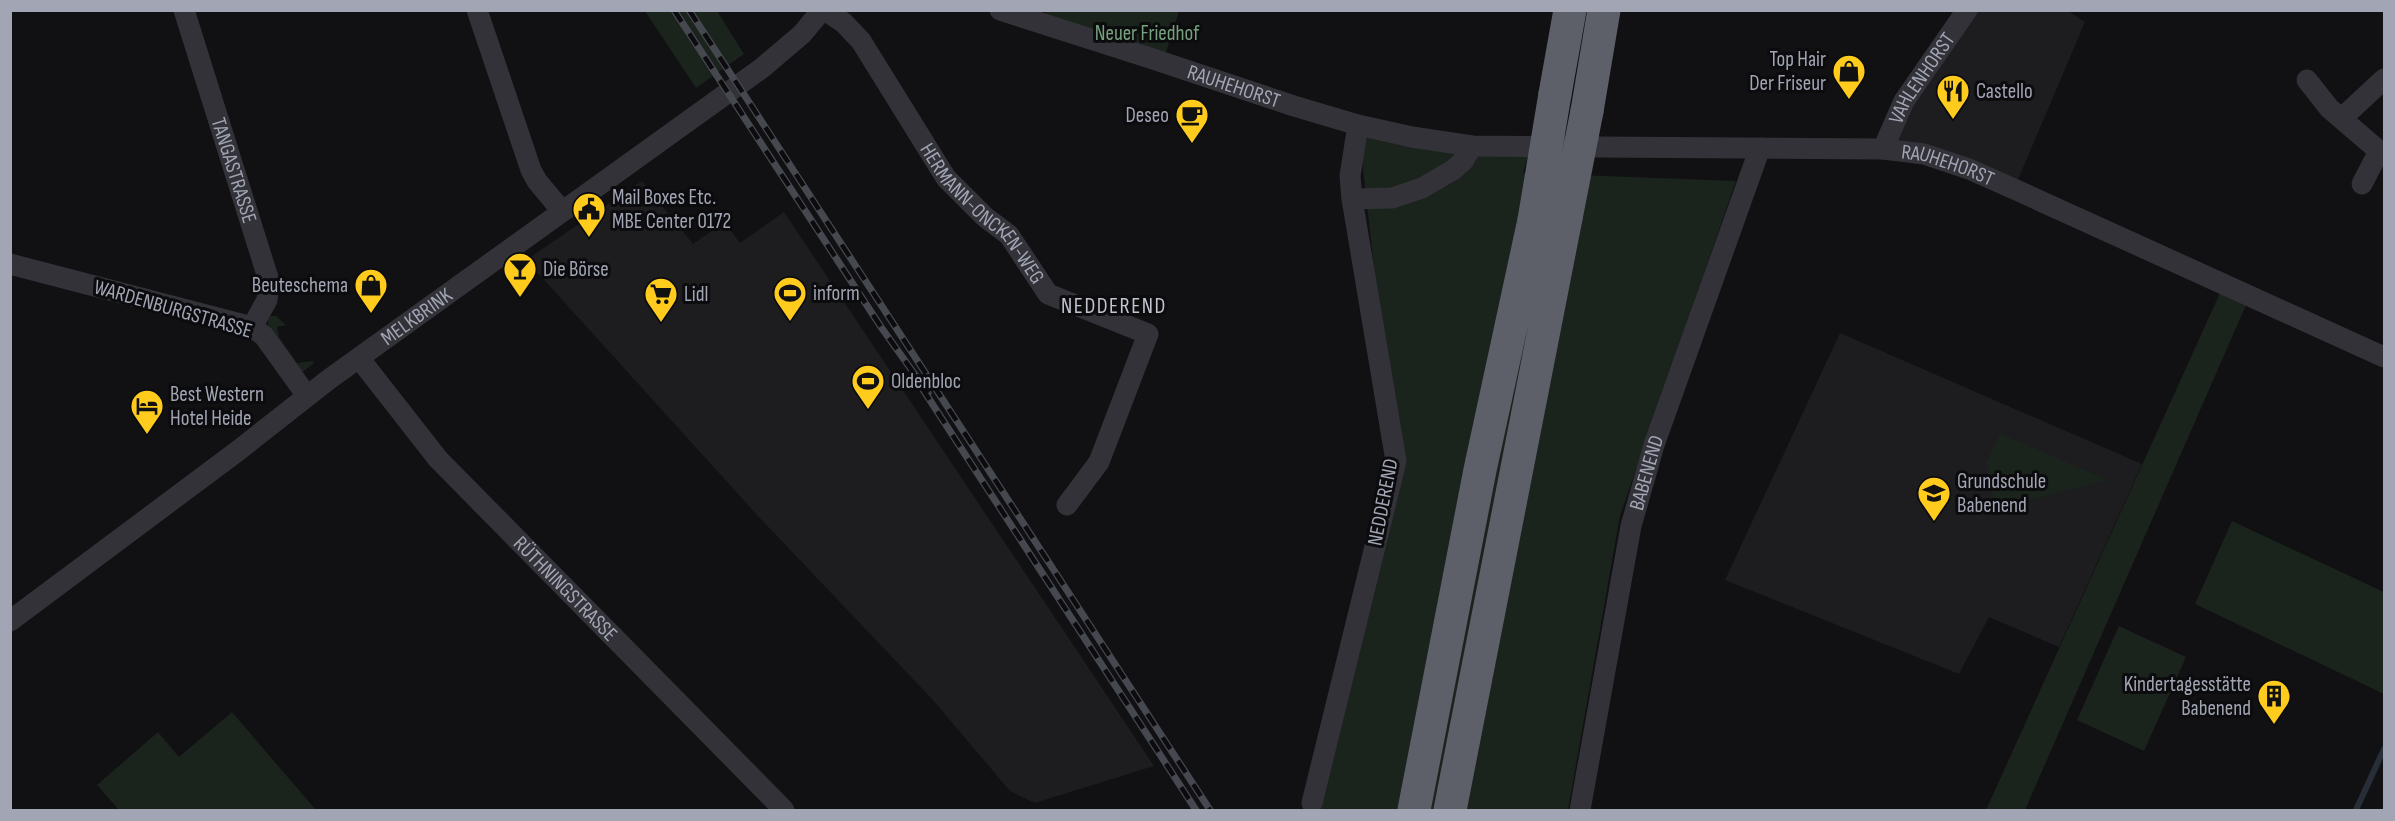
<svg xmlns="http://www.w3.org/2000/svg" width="2395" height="821" viewBox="0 0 2395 821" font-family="'Sofia Sans Condensed',sans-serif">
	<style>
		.built { fill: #1d1d20 }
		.green { fill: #1b231d }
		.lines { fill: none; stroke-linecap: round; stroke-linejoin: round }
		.stream { stroke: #272e37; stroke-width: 6 }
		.street { stroke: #323238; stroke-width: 21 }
		.highway { stroke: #5d5f69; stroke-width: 33 }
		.rail-casing { stroke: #46484f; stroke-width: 7 }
		.rail { stroke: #0c0c0e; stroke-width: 4.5; stroke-dasharray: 14; stroke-linecap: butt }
		.highway-bridge { stroke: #5d5f69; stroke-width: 33 }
		.labels { text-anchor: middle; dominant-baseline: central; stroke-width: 6; stroke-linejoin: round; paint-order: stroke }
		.park-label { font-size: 21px; fill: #76a17e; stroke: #0c0c0e }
		.poi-label { font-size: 21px; fill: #a1a5b4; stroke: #0c0c0e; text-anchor: start }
		.street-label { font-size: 21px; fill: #a1a5b4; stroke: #0c0c0e }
		.neighbourhood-label { font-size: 22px; letter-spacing: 1.5px; fill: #c2c4d0; stroke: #0c0c0e }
	</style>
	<rect width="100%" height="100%" fill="#111113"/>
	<path class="built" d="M1969,11H2068L2085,22L2014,189L1883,149Z
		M642,181L693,244L725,222L740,243L784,212L1154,766L1035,803L1010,791L932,699L758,516L526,260Z
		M1840,333L2142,464L2059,647L1989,617L1959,674L1725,580Z"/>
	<path class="green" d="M645,11H717L744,54L696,88Z
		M1047,11H1179L1163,62L1041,23Z
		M1358,125L1531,146L1523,173L1736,181L1620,516L1568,810H1314L1396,461Z
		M2224,284L2250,296L2025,810H1986Z
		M268,316H276L286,325L277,327L279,337L297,363L313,361V364L301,373L268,325Z
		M2000,433L2107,480L1996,509L1986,463Z
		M2232,521L2384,592V694L2195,604Z
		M2119,626L2186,657L2144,751L2077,720Z
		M232,712L316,810H119L97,785L158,732L179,757Z"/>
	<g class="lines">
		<path class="stream" d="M2356,810L2384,749"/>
		<g class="street">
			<path id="s1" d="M184,10L269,281L267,300L252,327"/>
			<path d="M477,10L531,170L537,181L562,211"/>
			<path id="s2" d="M825,10L844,23L861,41L946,178L985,217L1009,235L1048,294L1148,334L1099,462L1067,505"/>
			<path id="s3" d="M1000,10L1150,58L1294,106L1358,125L1412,137L1472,146L1883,149L1924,154L1969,169L2014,189L2384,357"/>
			<path d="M2307,80L2329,108L2379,151L2362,184"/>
			<path d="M2342,118L2384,79"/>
			<path id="s4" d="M1883,149L1904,101L1967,10"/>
			<path d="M1352,199L1392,198L1422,188L1453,170L1463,161L1472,146"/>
			<path d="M10,264L252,327L264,336L307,396"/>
			<path id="s5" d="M359,358L438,459L784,810"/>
			<path id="s6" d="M10,621L239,450L328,380L762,68L802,34L822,10"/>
			<path d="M1312,803L1396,461L1352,199L1350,176L1358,125"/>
			<path id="s7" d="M1580,810L1631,526L1654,445L1760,148"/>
		</g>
		<path class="highway" d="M1555,94L1570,10
			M1587,111L1604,10
			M1414,810L1480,470L1534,220
			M1450,810L1566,218"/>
		<defs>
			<path id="rail" d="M674,10L881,327L928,393
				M689,10L1210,810
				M922,388L1196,810"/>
		</defs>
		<use href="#rail" class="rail-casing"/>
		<use href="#rail" class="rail"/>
		<path class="highway-bridge" d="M1566,218L1587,111
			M1534,220L1555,94"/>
	</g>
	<defs>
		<symbol id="shop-pin" viewBox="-11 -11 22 30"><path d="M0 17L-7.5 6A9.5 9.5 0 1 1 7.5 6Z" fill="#ffcb1c" stroke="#0c0c0e"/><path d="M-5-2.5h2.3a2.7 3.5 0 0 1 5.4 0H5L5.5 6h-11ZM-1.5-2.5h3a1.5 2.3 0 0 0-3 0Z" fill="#111"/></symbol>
		<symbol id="restaurant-pin" viewBox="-11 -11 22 30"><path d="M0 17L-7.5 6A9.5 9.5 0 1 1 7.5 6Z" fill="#ffcb1c" stroke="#0c0c0e"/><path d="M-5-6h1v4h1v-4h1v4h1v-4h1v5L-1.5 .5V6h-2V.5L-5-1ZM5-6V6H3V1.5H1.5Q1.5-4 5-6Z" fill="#111"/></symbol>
		<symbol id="cafe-pin" viewBox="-11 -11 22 30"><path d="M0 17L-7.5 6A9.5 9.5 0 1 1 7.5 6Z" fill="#ffcb1c" stroke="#0c0c0e"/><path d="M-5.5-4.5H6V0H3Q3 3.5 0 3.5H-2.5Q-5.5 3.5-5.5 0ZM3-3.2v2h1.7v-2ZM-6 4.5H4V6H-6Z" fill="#111"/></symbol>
		<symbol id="civic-pin" viewBox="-11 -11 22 30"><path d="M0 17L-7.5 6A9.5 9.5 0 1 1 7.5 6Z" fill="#ffcb1c" stroke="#0c0c0e"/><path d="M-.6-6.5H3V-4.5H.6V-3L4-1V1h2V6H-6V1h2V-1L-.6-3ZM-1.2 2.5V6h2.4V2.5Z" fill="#111"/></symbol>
		<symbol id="bar-pin" viewBox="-11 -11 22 30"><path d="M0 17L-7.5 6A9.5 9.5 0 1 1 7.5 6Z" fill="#ffcb1c" stroke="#0c0c0e"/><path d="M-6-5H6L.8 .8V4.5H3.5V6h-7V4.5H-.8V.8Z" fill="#111"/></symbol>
		<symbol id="stadium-pin" viewBox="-11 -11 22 30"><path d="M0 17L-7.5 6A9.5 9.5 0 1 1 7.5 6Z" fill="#ffcb1c" stroke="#0c0c0e"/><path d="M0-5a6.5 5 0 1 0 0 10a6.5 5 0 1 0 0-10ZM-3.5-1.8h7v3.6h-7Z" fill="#111"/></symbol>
		<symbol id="supermarket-pin" viewBox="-11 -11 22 30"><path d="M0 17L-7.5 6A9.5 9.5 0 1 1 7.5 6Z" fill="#ffcb1c" stroke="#0c0c0e"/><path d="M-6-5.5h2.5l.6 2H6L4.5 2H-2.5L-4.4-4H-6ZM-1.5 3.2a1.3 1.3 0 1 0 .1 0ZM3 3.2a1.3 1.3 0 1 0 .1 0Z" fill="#111"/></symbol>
		<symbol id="hotel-pin" viewBox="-11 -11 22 30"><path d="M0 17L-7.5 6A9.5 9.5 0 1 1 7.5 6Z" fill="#ffcb1c" stroke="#0c0c0e"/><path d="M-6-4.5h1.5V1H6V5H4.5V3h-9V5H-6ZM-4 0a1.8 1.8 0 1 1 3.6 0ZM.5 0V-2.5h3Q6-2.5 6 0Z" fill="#111"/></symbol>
		<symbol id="school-pin" viewBox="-11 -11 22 30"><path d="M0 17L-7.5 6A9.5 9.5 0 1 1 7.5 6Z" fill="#ffcb1c" stroke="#0c0c0e"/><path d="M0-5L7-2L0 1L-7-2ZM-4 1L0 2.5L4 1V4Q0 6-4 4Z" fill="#111"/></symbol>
		<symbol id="building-pin" viewBox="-11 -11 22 30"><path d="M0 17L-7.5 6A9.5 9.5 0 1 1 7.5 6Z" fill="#ffcb1c" stroke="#0c0c0e"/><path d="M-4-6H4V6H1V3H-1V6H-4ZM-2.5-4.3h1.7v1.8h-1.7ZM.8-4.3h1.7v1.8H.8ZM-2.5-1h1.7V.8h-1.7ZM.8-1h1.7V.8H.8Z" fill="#111"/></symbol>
	</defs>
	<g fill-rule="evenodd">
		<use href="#shop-pin" x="1830" y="52" width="38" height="52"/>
		<use href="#restaurant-pin" x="1934" y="72" width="38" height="52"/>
		<use href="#cafe-pin" x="1173" y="96" width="38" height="52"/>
		<use href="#civic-pin" x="570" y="190" width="38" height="52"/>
		<use href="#bar-pin" x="501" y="250" width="38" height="52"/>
		<use href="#shop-pin" x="352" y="266" width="38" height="52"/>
		<use href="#stadium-pin" x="771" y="274" width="38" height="52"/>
		<use href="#supermarket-pin" x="642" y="275" width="38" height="52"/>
		<use href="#stadium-pin" x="849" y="362" width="38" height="52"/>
		<use href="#hotel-pin" x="128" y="387" width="38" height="52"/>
		<use href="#school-pin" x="1915" y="474" width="38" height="52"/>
		<use href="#building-pin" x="2255" y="677" width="38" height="52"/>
	</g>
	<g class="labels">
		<g class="park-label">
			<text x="1147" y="33">Neuer Friedhof</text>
		</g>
		<g class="poi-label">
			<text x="1826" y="59" text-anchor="end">Top Hair<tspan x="1826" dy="24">Der Friseur</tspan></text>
			<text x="1976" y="91">Castello</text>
			<text x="1169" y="115" text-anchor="end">Deseo</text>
			<text x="612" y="197">Mail Boxes Etc.<tspan x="612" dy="24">MBE Center 0172</tspan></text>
			<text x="543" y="269">Die Börse</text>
			<text x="348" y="285" text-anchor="end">Beuteschema</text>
			<text x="813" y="293">inform</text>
			<text x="684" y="294">Lidl</text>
			<text x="891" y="381">Oldenbloc</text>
			<text x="170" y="394">Best Western<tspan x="170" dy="24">Hotel Heide</tspan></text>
			<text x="1957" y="481">Grundschule<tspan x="1957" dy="24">Babenend</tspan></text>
			<text x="2251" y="684" text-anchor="end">Kindertagesstätte<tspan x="2251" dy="24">Babenend</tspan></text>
		</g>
		<g class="street-label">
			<text stroke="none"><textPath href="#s4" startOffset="81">VAHLENHORST</textPath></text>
			<text stroke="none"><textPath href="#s3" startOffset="246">RAUHEHORST</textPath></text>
			<text stroke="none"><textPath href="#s3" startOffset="970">RAUHEHORST</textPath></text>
			<text stroke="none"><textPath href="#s1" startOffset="168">TANGASTRASSE</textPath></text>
			<text stroke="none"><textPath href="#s2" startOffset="260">HERMANN-ONCKEN-WEG</textPath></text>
			<text transform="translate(173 309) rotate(16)">WARDENBURGSTRASSE</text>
			<text stroke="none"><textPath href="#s6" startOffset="508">MELKBRINK</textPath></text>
			<text stroke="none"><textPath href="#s7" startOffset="344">BABENEND</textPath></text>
			<text transform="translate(1383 502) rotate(-79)">NEDDEREND</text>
			<text stroke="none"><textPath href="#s5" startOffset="310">RÜTHNINGSTRASSE</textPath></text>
		</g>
		<g class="neighbourhood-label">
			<text x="1114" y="306">NEDDEREND</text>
		</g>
	</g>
	<rect width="2395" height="821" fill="none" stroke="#a1a5b4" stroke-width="24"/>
</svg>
